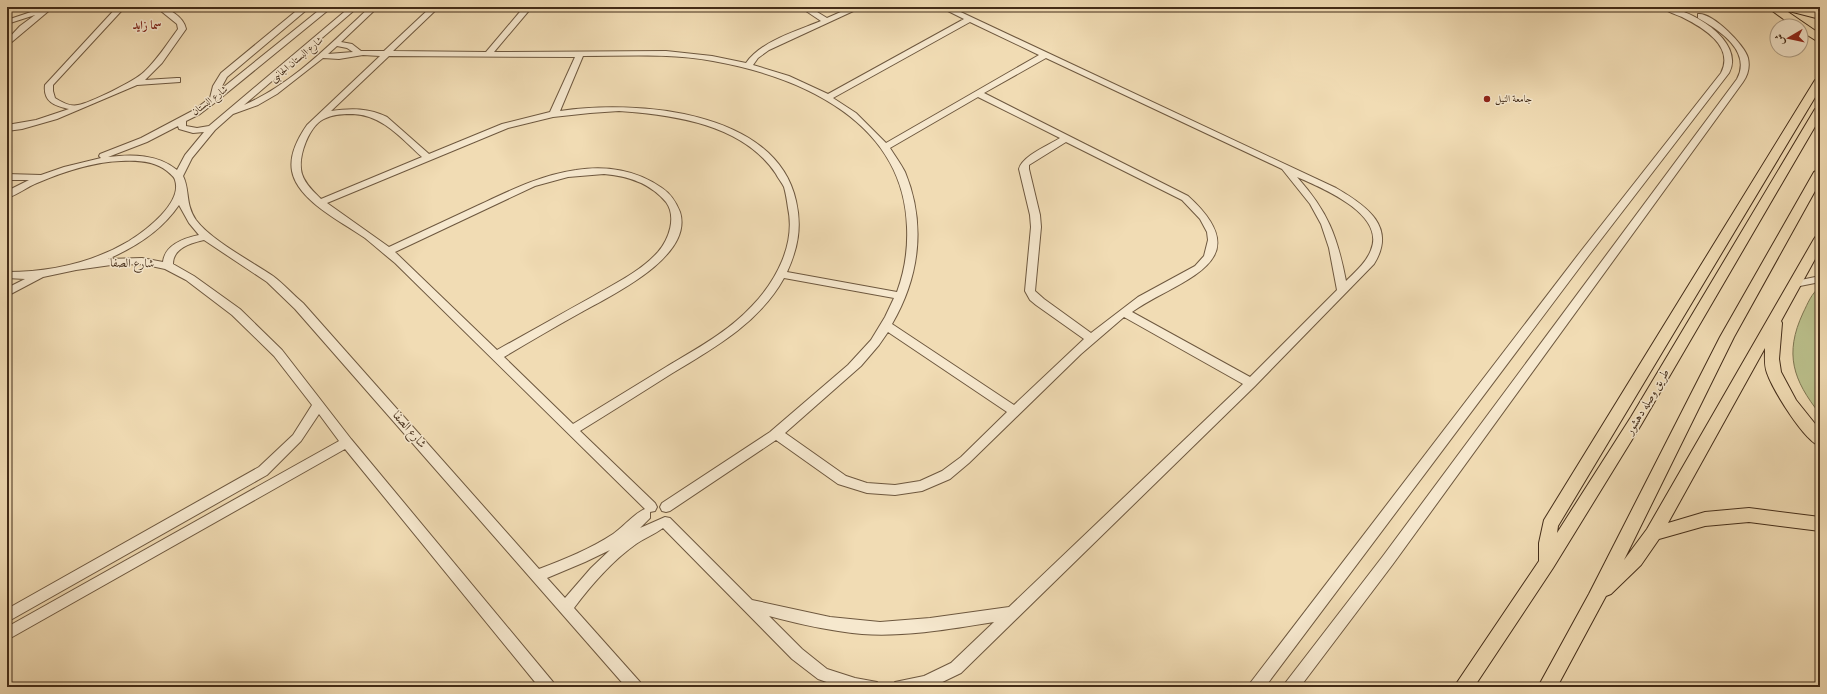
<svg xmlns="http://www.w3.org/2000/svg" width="1827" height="694" viewBox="0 0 1827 694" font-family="'Sorts Mill Goudy',Amiri,serif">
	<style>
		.green { fill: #bbc08c; stroke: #7f7652 }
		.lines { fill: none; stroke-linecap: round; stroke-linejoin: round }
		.minor-casing { stroke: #6e583f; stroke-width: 2 }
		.major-casing { stroke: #432c18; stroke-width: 2 }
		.highway-casing { stroke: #432c18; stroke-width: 2 }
		.minor { fill: #f6e8ce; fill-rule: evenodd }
		.major { fill: #f1dcb4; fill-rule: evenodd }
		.highway { fill: #f1dcb4; fill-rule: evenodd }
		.rail-casing { stroke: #432c18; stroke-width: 3 }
		.rail { stroke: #f6e8ce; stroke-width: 2; stroke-dasharray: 6; stroke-linecap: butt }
		.poi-dot { fill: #8f2418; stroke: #f6e8ce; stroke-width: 1.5 }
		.labels { text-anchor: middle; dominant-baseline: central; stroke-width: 3; stroke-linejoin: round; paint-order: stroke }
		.far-street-label { font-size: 10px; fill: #432c18; stroke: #f6e8ce }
		.far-poi-label { font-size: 10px; fill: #432c18; stroke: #f6e8ce; text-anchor: start }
		.far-quarter-label { font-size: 12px; font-weight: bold; fill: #7a1f14; stroke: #f6e8ce }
		.street-label { font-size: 12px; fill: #432c18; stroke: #f6e8ce }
	</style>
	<rect width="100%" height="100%" fill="#f1dcb4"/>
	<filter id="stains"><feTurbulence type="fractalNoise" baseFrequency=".005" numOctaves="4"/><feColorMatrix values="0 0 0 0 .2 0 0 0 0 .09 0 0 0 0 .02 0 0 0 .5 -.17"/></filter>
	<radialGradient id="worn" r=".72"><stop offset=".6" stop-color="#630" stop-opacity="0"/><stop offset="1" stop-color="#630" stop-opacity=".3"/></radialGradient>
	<path class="green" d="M1820,287V414C1793,380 1784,354 1803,313C1808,303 1811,294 1820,287Z"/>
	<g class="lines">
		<defs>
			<path id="minor" d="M46,7L51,9L7,46V40L20,26L35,15L7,24V20Z
				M117,7H125L53,85V91L55,98C61,102 71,107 78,105C90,103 135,81 144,72C157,60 167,44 178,29L177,24L156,7C168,7 184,17 186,29L162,63L145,80L177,78H180V82L137,85L57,119L22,129L7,131V125L36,120L69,109C55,106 43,102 45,85Z
				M301,7H310L227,77L220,90L323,7H332L217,101L200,114L186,121V126L197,128L209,126L350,7H358L244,105C294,83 331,43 370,7H378L341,42L352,44L361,51H384L431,7H439L393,51L486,52L524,7H532L494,52L666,51L712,56L746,63C761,41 797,31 821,21L800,7H809L827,18L852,7H862L769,50L758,58L753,65L789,76L828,94L964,19L940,7H950L1336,188C1367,206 1397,227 1374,264L1255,386L961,673L932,687H893L895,682L924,676L951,663L994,622C951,629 906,637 862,634C830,631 799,624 769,616L802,649L827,669L855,678L877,682L879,687H841L818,679L792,659L663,528C655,534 645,538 636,544C612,561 592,584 574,608L640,682L642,687H626L295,309L267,282L204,240C191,243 173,248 173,264L194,276L240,309L282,350L351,439L553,682L555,687H539L345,449L7,640V627L339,441L319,414L301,441L267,475L7,622V609L259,467L293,435L312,405L274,356L232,315L186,280L165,269L142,264L111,265L76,270L43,277L7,296V288L25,279L7,278V272C49,272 92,263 129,241C145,231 183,203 175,180C174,176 170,174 167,171C155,161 137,160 121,161C92,162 63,172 37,183C27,187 17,195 7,198V191L29,180H7V174L41,175L64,167L101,158L99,156L100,154L141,138L194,110L210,98L213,86L221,73ZM970,22L1039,55L886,143L856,113L833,98ZM337,46L347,48L353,52L328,54ZM363,55L380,56L307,125C298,138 289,155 292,171C297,200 342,222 365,238C375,246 385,255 395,263L645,509C636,512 622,528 613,534C590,549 565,559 539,569L303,303C293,295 284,284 273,276C251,261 212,241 196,220C185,204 190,190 183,176L192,158L215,130L233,114L258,105L277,94L323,58L339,59ZM389,56L575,57L550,112L502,124L429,154L387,117C369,108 351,108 331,111ZM583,56C626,56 670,53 713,61C802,77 904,122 907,227C908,249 905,270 897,292L787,272C798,248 802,227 796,201C776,109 634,100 560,111ZM1046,58L1282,169L1310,204L1321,224L1329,248L1337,290L1250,377L1132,312C1179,279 1262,263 1188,196L984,93ZM978,97L1060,138C1049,145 1022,156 1019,169L1030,215L1031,227L1025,291L1030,300L1036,305L1084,339L1014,405L892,324C920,276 926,223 905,172C901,164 895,156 890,148ZM619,111C674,115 743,124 776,174C778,178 782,183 784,187C786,194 787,201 788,208C796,244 776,281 752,306C728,332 696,349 666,367C635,386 604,405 573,424L504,357C529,342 555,327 580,313C610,296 694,257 680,212C676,202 671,194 662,188C637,170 606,165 576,170C541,175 511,190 479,205C449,219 419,233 389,247L327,203L508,128L553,117L590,113ZM353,114C382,115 401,138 422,157L321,199C314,192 305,184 302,174C297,158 309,124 326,118C334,114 345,114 353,114ZM178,126L179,129L193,133L204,132L185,155L177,170C158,154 132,154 108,157L147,142ZM1066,142L1182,200L1200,219L1207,232L1208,240L1204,256L1195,266L1138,297L1091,333L1044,299L1035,291L1041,227L1040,215L1029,169V165ZM604,174C628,176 650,183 666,202C677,217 669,239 658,252C640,272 614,284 590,298C559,315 528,333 497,350L395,252L535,186L568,177ZM1297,177C1322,188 1386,214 1371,250C1366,263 1355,272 1346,281C1337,235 1328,212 1297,177ZM179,205L189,223L199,235C185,238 165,244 163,262L142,258L108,259C136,247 162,230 179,205ZM784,278L894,298L885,317L871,340L848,365L770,432L662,503L660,507L662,511L666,512L670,511L776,440L838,484L867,493L895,495L922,491L950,479L969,463L1081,354L1124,317L1243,384L1009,607L930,618L880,622L830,617L752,600L670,518L665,517L640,528L650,518V512L655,511L657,507L655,503L580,431C611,412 641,393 671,374C714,348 759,323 784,278ZM888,332L1007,412L961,457L942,471L920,481L895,485L867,483L846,476L785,433L861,366L879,345ZM610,550L591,568L565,598L547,578L585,562Z
				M1662,7C1689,7 1746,41 1729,73L1589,255L1265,687H1249L1251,682L1581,251L1721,73C1735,46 1702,27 1682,17C1675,14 1667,12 1662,7Z
				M1698,14C1712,12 1745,45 1748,58C1750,67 1748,75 1743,82L1393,564L1300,687H1284L1286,682L1383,556L1737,79C1752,51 1719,30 1698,18Z
				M1820,276V282L1795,287L1790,284L1791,282Z"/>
			<path id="major" d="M1820,77V89L1558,526L1557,533L1631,417L1815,109L1820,106V118L1641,425L1553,568L1474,687H1454L1539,561V543L1544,520L1815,80Z
				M1820,169V182L1734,337L1624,560L1647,529L1814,239L1816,236L1820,235V250L1781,321L1782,323L1779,359L1781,372L1796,400L1820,430V446C1804,441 1773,390 1767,373C1764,365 1765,357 1765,348L1668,523L1705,512L1749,508L1820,517V531L1749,522L1705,526L1659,539L1641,565L1611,594L1606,596L1557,687H1538L1589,594L1720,337L1814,172Z"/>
			<path id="highway" d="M1767,7H1800L1820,12V19L1785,10L1820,34V43L1801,31V26H1793Z"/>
		</defs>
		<use href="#minor" class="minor-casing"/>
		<use href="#major" class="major-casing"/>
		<use href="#highway" class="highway-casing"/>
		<use href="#minor" class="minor"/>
		<use href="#major" class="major"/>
		<use href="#highway" class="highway"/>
		<defs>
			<path id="rail" d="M1802,7L1820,12"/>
		</defs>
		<use href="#rail" class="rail-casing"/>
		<use href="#rail" class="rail"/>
	</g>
	<circle class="poi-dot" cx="1487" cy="99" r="4"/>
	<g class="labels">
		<g class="far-street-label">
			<text transform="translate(297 60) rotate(-40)">شارع البستان الجانبى</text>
			<text transform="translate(210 101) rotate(-37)">شارع البستان</text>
		</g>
		<g class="far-poi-label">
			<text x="1495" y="99">جامعة النيل</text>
		</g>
		<g class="far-quarter-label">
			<text x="147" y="26">سما زايد</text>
		</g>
		<g class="street-label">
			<text transform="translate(132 264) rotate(1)">شارع الصفا</text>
			<text transform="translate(1648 402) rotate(-59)">طريق وصله دهشور</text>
			<text transform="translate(409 430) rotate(49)">شارع الصفا</text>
		</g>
	</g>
	<rect width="1827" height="694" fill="none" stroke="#f1dcb4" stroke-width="24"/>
	<rect x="8" y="8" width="1811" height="678" fill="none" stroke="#432c18" stroke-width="2"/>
	<rect x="12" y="12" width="1803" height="670" fill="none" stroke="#432c18"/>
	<g transform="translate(1789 38) rotate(261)"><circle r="19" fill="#f6e8ce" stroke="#ae9d85"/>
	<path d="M0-3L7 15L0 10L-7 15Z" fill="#8f2418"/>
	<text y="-6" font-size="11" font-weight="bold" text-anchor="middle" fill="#432c18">ش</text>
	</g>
	<rect width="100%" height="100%" filter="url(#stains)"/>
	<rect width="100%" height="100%" fill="url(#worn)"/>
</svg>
